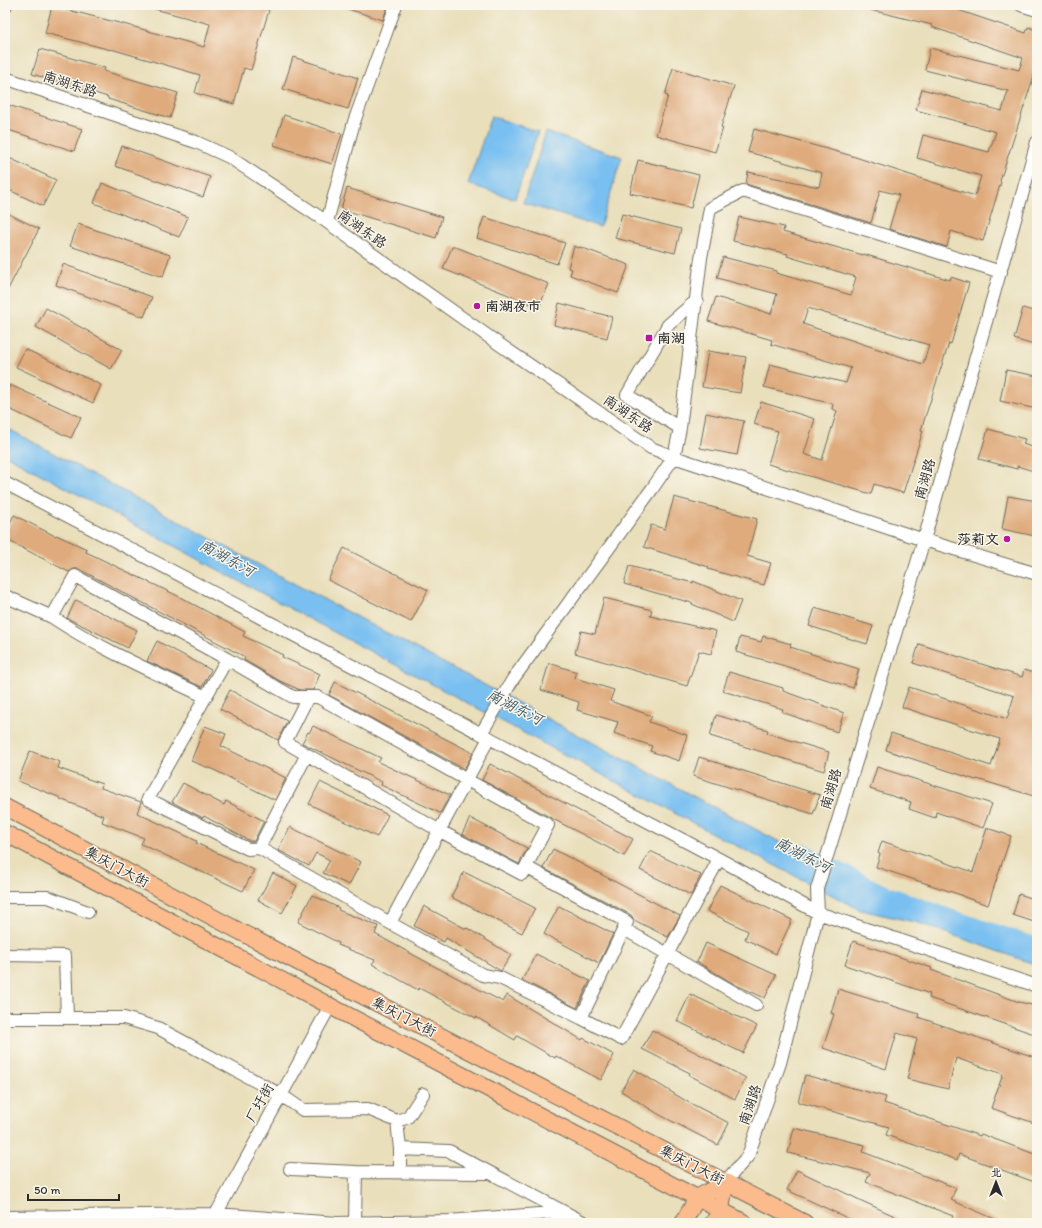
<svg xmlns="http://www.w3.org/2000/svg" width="1042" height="1228" viewBox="0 0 1042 1228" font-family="Itim,'LXGW WenKai TC',sans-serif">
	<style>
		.water { fill: #79c0f1; stroke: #52768e }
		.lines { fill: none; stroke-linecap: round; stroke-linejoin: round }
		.river { stroke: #79c0f1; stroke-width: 22 }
		.building { fill: #dfab7d; fill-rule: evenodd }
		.minor-casing { stroke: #6e6a5d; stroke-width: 14 }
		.major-casing { stroke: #6e6a5d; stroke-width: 18 }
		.minor { stroke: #fff; stroke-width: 12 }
		.major { stroke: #fbbb8c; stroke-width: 16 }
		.poi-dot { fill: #b5179e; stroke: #fbf7ec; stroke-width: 1.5 }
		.labels { text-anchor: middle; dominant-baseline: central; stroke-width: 3; stroke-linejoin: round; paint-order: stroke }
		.street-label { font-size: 14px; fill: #2b2b2b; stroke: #fbf7ec }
		.poi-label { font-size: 14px; font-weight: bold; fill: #2b2b2b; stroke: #fbf7ec; text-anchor: start }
		.water-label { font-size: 15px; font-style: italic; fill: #425866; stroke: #fbf7ec }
	</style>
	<rect width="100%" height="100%" fill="#fbf7ec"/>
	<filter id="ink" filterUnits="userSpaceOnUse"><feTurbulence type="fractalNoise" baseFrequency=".025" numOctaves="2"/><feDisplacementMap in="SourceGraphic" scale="8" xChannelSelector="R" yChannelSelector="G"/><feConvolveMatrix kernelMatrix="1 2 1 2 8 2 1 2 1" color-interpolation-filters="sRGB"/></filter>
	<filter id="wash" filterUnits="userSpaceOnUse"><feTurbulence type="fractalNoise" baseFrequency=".012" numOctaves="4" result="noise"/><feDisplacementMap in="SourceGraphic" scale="16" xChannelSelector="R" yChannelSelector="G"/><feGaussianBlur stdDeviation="0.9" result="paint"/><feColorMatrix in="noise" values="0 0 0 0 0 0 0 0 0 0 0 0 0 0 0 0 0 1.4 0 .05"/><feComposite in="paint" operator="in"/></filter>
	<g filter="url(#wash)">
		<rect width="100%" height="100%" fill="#e9dfbb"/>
		<path class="water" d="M491,116L538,132L515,199L468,184Z
			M546,132L622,157L600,227L523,203Z
			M5,427L278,575L898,905L1037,951V965L919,923L861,910L712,833L332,631L5,455Z"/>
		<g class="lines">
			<path class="river" d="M803,855L879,894L955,922L1037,949"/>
		</g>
		<g id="blocks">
			<path class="building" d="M151,5H252L269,10L251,70L244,68L234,104L195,93L200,75L111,49V50L45,33L52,6L131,26L204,47L210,24L151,8Z
				M342,5H388L383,20L342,7Z
				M867,5H943L1026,33L1028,27L1037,30V66L1000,181L1001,182L983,241L951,231L947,247L889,229L899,195L880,190L871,223L746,184L748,172L819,187L822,173L748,152L754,129L849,155L975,196L981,176L917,158L923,135L989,152L996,132L916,110L922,89L1002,111L1008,91L925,70L930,48L1019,70L1023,58L932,27V25L867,9Z
				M40,49L105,68L104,71L178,93L170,118L108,99V97L32,74Z
				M293,57L358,78L348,109L283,89Z
				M673,68L734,86L721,127L723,128L715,152L656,135L668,96L665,95Z
				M5,104L82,129L74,151L5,129Z
				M284,115L342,134L332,164L274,145Z
				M122,146L210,177L203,197L115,166Z
				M5,156L56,180L43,206L5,188Z
				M638,160L699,175L691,208L630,193Z
				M102,183L188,217L179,237L94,203Z
				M347,188L442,217L436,238L341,209Z
				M5,212L39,229L5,295Z
				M622,214L681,229L675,253L615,238Z
				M484,217L565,243L557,264L477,238Z
				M739,217L784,227L783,232L863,255V254L950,280L951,277L969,283L951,344L949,343L921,430L923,431L903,493L874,484L871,494L768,464L778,431L754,424L761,402L815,419L804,454L822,460L837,411L832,409L833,404L764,387L770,364L846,383L851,368L771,344L772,340L708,321L716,297L771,314L777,294L717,278L723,257L777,271L776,273L851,295L856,277L787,256L788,254L733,241ZM808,308L929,345L923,364L803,324Z
				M78,224L170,255L163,277L70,246Z
				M574,246L579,248L580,247L629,265L618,293L570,275L572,269L568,268Z
				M452,247H456L549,284L539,307L443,269Z
				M63,264L152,297L144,317L56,285Z
				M559,303L612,317L607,338L554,325Z
				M46,308L122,350L111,369L36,327Z
				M1023,308L1037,312V346L1014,339Z
				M25,349L101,385L93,403L16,367Z
				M708,351L746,357L740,393L702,387Z
				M1006,370L1037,376V409L1000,401Z
				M10,385L81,417L71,438L5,407V396Z
				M706,413L744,421L737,455L700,448Z
				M988,429L1025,439L1023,444L1037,449V472L1017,466V469L979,459Z
				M1008,496L1037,501V525L1035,536L1002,529Z
				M674,497L757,519L747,556L771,563L764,585L708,569L709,567L644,547L651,525L665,529Z
				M14,515L55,536L56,535L87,549L86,552L176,595L245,632L243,636L283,655L282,657L320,674L313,690H300L280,681L244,660L245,657L79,569H74L69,572L5,539V533Z
				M344,548L428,590L411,622L328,580Z
				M629,566L693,583V581L741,601L733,622L692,604V603L624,584Z
				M604,598L652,610L650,616L716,631L711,654L699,651L687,686L575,653L581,631L595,634Z
				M76,600L137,630L128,648L67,618Z
				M815,608L873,626L867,644L809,626Z
				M763,636L791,644L790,647L859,669L853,688L785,666L736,652L740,637L761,642Z
				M157,641L211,670L202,687L147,661Z
				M919,644L1022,677L1024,670L1037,674V797L977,779L976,780L886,750L891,733L991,766L1000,739L902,707L909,687L1007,719L1014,696L913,663Z
				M549,663L577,672L575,678L614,690L610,701L652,716L649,722L687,735L679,761L650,751L652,746L614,733L618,722L577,710L579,702L541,690Z
				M729,672L783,688V691L844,713L837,732L782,712L783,709L723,691Z
				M335,682L473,753L464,769L329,695Z
				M230,690L287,721L278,740L220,709Z
				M716,715L768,730L767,733L829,752L824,771L710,736Z
				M205,726L226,734L221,746L286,778L275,800L214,770L191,761Z
				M313,726L381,758L378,762L450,795L440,813L381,785L382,782L302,743L308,732L309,733Z
				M30,751L60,762L58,768L102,784L101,788L141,802L137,813L197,841L196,843L254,870L243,891L141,844L144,838L102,822L104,816L60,799L61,798L18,781Z
				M699,757L820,795L813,814L693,776Z
				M490,764L633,839L624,856L553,819L482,780Z
				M877,767L992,804L983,828L936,812L935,818L909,809L911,802L870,789Z
				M320,782L388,815L377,837L309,804Z
				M183,783L224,805L226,801L264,821L254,841H250L204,816L203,818L172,802Z
				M470,818L527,848L519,864L462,834Z
				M290,827L361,862L349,885L323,873L330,860L316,853L309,866L278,850Z
				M987,828L1011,836L988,905L964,897V896L876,867L880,854L878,853L882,841L973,872Z
				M553,849L680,916L668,937L634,920L631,915L543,868Z
				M650,851L701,875L691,895L640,870Z
				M464,872L535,908L522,933L451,897Z
				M273,873L297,886L282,913L258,900Z
				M720,885L792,920L776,954L745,939L748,931L707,911Z
				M1019,894L1037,900V923L1013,915Z
				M312,895L339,908L338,910L378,926L375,934L445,972H446L503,1002L507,995L582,1040L583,1038L614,1055L601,1080L556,1056L555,1058L517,1036L515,1040L476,1017V1018L419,988L418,990L372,964L375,960L338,945L339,943L298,922Z
				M424,906L466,929L467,928L511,955L501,971L446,938L444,942L414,926Z
				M559,906L613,934L599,963L544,934Z
				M853,941L932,968L931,970L1019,1002L1037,1006V1035L929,998L930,994L845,965Z
				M706,943L776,975L765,998L736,985L697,962Z
				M536,954L590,981L577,1008L522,980Z
				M838,989L919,1014L918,1017L1037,1058V1124L991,1108L1003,1074L956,1058L948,1089L907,1079L917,1039L897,1033L886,1069L823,1048L834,1014L831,1013Z
				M690,994L757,1026L743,1053L677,1021Z
				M652,1030L746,1078L735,1099L689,1075L690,1073L642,1049Z
				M634,1069L686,1101L729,1123L718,1145L660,1115L621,1091Z
				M805,1075L886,1097L884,1103L980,1136L981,1134L1037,1155V1183L959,1154L957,1160L886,1135L889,1127L798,1102Z
				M794,1128L865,1145L863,1152L956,1188L951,1200L1004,1223H950L953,1216L866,1182L870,1173L788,1153Z
				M797,1170L864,1202L910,1223H858L787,1190Z"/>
		</g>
	</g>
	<g filter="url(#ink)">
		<use href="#blocks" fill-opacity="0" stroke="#6e6a5d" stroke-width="1"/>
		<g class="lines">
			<defs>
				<path id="minor" d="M1021,5L1037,10
					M5,7L6,5
					M5,78L196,142L229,157L327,222L499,344L651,448L674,457L924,540L1037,574
					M327,222L354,122L396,5
					M680,428L627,395L668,325L697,300
					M5,483L719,859L818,913L1037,986
					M5,596L52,617
					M206,697C153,672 100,649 52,617L75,576L227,659
					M308,697L285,742L440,831L522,874L548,825L318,697H293L227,659L148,799L248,849L259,848L390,923C423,861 456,800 489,738
					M481,734L513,679L652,489L674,457L680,428L701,258L710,208L743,191L1001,272
					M259,848L306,756
					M5,897H48L88,912
					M390,923L483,975L500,978L581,1018L627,922L526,867
					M624,929L756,1005
					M5,955L65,956L67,1018
					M5,1018H124L158,1028L281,1095L303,1110L368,1109L397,1121L400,1149L449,1151L585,1223
					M581,1018L621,1039L719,859
					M397,1121L408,1117L423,1094
					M290,1169L356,1172L488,1173
					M400,1172V1149
					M725,1182L748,1156L780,1063L818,913L817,889L924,540L1037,142
					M5,1217L216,1214L337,1223L449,1221L564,1212L561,1223
					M355,1222L356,1172
					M216,1223V1214L330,1006"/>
				<path id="major" d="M5,807L326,977L805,1223
					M5,833L330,1006L745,1223
					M683,1223L697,1198L725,1182
					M713,1223L721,1210L725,1182"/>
			</defs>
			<use href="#minor" class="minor-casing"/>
			<use href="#major" class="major-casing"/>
			<use href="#minor" class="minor"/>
			<use href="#major" class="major"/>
		</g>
	</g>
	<g class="poi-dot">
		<circle cx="477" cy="306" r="4"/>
		<rect x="645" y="334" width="8" height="8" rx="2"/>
		<circle cx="1007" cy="539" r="4"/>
	</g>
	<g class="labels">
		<g class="street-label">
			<text transform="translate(70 84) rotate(18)">南湖东路</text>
			<text transform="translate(362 229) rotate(35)">南湖东路</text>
			<text transform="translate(628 414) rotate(34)">南湖东路</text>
			<text transform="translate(925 479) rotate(-74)">南湖路</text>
			<text transform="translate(831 789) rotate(-73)">南湖路</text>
			<text transform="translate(117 867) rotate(28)">集庆门大街</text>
			<text transform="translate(404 1017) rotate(27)">集庆门大街</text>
			<text transform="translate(260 1103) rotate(-61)">厂圩街</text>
			<text transform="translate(750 1105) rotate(-71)">南湖路</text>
			<text transform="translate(692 1165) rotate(27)">集庆门大街</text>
		</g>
		<g class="poi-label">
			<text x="485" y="306">南湖夜市</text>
			<text x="657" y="338">南湖</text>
			<text x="999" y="539" text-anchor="end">莎莉文</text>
		</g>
		<g class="water-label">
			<text transform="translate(227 558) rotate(29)">南湖东河</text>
			<text transform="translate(515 707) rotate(27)">南湖东河</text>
			<text transform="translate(803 855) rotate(27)">南湖东河</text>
		</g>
	</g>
	<rect width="1042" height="1228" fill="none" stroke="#fbf7ec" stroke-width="20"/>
	<g transform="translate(996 1182)" stroke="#fbf7ec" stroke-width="3" paint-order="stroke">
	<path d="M0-3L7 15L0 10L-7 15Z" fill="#2b2b2b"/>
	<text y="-6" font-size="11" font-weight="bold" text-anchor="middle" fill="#2b2b2b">北</text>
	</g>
	<path d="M28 1194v6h91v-6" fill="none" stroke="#2b2b2b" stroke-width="2"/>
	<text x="34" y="1194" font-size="12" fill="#2b2b2b" stroke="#fbf7ec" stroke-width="3" paint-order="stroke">50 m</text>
</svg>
